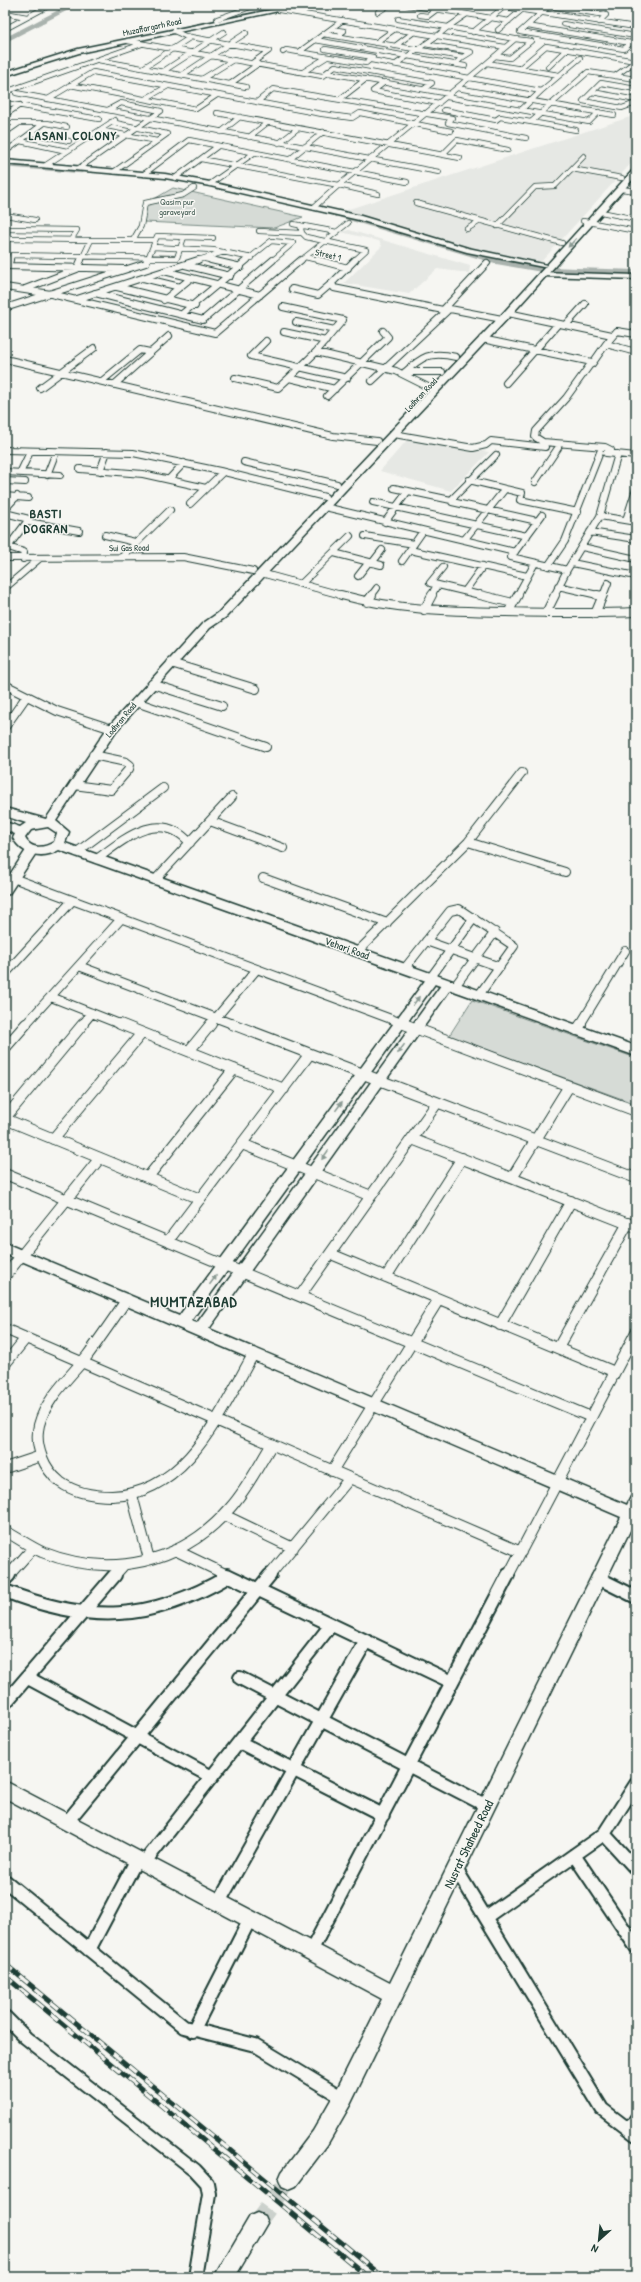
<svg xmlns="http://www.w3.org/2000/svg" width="641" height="2282" viewBox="0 0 641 2282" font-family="'Patrick Hand',sans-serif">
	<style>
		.built { fill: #e6e8e4 }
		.green { fill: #d6dbd6; stroke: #7a8c85 }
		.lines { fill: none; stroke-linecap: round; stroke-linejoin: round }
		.canal-far1 { stroke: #aab3ae; stroke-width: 4.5 }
		.canal { stroke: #aab3ae; stroke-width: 6 }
		.secondary-tunnel { stroke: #cbd1cc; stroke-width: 18; stroke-dasharray: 18 9; stroke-linecap: butt }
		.street-far4-casing { stroke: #1f3d34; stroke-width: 6 }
		.street-far3-casing { stroke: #1f3d34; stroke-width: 8 }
		.street-far2-casing { stroke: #1f3d34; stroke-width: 10 }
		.street-far1-casing { stroke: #1f3d34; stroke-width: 12 }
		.street-casing { stroke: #1f3d34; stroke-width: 16 }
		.secondary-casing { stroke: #1f3d34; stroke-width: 3 }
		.primary-casing { stroke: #1f3d34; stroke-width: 3 }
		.street-far4 { stroke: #f6f6f2; stroke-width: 4.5 }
		.street-far3 { stroke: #f6f6f2; stroke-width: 6 }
		.street-far2 { stroke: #f6f6f2; stroke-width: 8 }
		.street-far1 { stroke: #f6f6f2; stroke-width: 10 }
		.street { stroke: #f6f6f2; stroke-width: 12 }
		.secondary { fill: #f6f6f2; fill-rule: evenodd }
		.primary { fill: #f6f6f2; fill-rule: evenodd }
		.rail-casing { stroke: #1f3d34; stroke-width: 5 }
		.rail { stroke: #f6f6f2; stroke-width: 3.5; stroke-dasharray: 10; stroke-linecap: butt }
		.oneway { fill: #8a9a93 }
		.labels { text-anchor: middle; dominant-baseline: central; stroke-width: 3; stroke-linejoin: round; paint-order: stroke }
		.far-street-label { font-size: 9px; fill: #1f3d34; stroke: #f6f6f2 }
		.far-park-label { font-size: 9px; fill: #445d54; stroke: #f6f6f2 }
		.street-label { font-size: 11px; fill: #1f3d34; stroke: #f6f6f2 }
		.far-district-label { font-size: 13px; font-weight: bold; letter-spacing: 1px; fill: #1f3d34; stroke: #f6f6f2 }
		.near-street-label { font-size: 13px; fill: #1f3d34; stroke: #f6f6f2 }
		.district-label { font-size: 15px; font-weight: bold; letter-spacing: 1px; fill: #1f3d34; stroke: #f6f6f2 }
	</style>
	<rect width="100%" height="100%" fill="#f6f6f2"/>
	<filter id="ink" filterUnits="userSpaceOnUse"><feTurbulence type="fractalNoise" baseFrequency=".025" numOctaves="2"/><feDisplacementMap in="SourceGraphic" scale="8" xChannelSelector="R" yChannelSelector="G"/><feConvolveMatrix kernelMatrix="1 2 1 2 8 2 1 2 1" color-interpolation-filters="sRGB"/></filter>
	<g filter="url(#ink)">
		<path class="built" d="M636,115V158L540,263L486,253L343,211Z
			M349,230L470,266L469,273L437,269L409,294L344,283L382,246L379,241L341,232Z
			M408,439L489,452L451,491L380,471Z"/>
		<path class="green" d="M173,188L303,217L274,228L144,222V205Z
			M472,1000L636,1058V1104L449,1036Z"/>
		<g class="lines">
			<path class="canal-far1" d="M5,40L73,5
				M5,165L81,171
				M336,214L495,261"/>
			<path class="canal" d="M491,260L548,270L636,273"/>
			<path class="secondary-tunnel" d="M257,2223L289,2179"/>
			<defs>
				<path id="street-far4" d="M408,5L467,14
					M490,5L504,7
					M507,5L504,7L636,27
					M550,5L520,32L624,49L636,38
					M623,5L636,7
					M549,6L606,15L599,22
					M279,10L437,36L396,64
					M378,12L389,5
					M5,13L27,17
					M420,15L428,16L436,10
					M217,19L256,5
					M398,19L448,27L467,14L509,21
					M563,24L636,36
					M527,26L631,43
					M5,29L50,5
					M331,29L344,31L341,33
					M498,30L524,8
					M174,31L185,36L269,51L252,63
					M473,32L504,7
					M323,34L463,57L455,64
					M315,40L465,66
					M128,41L322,76L329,73L450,94
					M375,43L395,29
					M425,44L471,52L463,57
					M395,46L414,32
					M505,47L437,36L448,27L515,39L487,63L559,75
					M283,52L286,50L366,63L373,57L325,49
					M299,52L343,20
					M495,56L510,58L531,41L515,39
					M98,60L246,87
					M371,60L541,91L521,110L447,97
					M548,67L567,49
					M143,68L191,37
					M520,68L546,46L636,61L615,76
					M162,72L224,32
					M303,72L327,57
					M327,72L335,66L432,83L424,89
					M182,75L246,33
					M202,79L233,60
					M385,82L373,91L439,103
					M230,84L258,64
					M70,85L196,109L217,95
					M457,88L614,115
					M636,89L601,83L583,101L622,108L636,103
					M541,91L580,58
					M5,92L142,44
					M592,92L631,99
					M16,93L439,172
					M48,99L93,72L322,114L352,118L360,113L451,131
					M145,99L168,86
					M340,99L366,79
					M257,102L273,89L452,118L448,123L526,138
					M5,103L99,119
					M444,110L496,120L500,117L531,122
					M521,110L589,122L599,112
					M217,113L460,158
					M5,115L20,105
					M111,122L167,134L115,171
					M5,123H47L67,127
					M99,130L157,141
					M576,130L531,122L588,72L636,79
					M221,132L240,117
					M5,133L18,124
					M31,133L69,141
					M249,137L267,123
					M20,141L67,151
					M279,143L297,129
					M5,152L43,124
					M442,155L457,140L508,150
					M201,159L339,185L487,63
					M290,159L323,132
					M46,165L115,120
					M79,168L161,111L121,103L108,110
					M572,169L622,178
					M144,174L189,140L407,182
					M175,178L218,146
					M210,184L254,153
					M621,189L636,191
					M416,203L562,243
					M314,207L339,185L378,194
					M601,212L636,219
					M5,215L35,220
					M583,221L636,231
					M293,224L337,232
					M300,225L302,233L306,237L366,250L354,261
					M497,226L535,187L555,186L584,156
					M5,229L77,230L71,240
					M467,229L480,221
					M259,231L302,233
					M5,239L91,240L81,261
					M91,240H155
					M133,240L141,226L145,203L183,195L194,188
					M153,247L213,250L252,258
					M305,257L322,261
					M205,259L215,261
					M10,261L12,255L177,258L184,237
					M147,261L157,236L213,238
					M195,261L224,252
					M246,261L271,241L293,243L272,261
					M300,261L348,223"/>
				<path id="street-far3" d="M10,260L8,266L125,269
					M211,260L241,267
					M318,260L348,268
					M355,260L332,283L334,288L443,310L487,263
					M185,265L230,276
					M164,271L260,295
					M143,278L180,287
					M5,287L51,294L215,333L301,260
					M117,287L195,306
					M25,289L77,269L81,260
					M292,289L318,295L332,283
					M95,293L203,320L273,260
					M77,299L198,260
					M164,300L191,278
					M283,307L343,320L316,352L396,371L428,387
					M5,308L146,263L147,260
					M445,308L502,319
					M508,313L612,335
					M182,314L247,260
					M296,322L335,330
					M566,325L585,304
					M284,332L326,341
					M636,334L617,331L606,344L636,352
					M482,339L592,362L566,398L536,431L535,437L543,442L605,447L611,450V453
					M266,341L251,356L347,378
					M316,352L289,378L335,389
					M5,359L333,436L377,441
					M592,364L606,344
					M405,372H442
					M403,374C422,356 430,351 456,357
					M235,378L278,388L289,378
					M102,381L140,350L150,352
					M372,381L447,311L443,310
					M506,383L558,324
					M115,384L169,336
					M40,388L94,348
					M327,396L388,337L383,331
					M394,434L473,448L486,445L491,441L545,447
					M5,450L133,453L220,471L325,497
					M606,453L636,456
					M496,455L451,500L452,502L537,521
					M244,462L337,484
					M80,469L143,474L206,488
					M100,471L107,452
					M5,472L60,475
					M20,473L30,452
					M47,475L56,452
					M169,479L184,463
					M469,480L522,493L520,500L578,512
					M5,481L25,482
					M535,482L558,448
					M394,488L451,500
					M5,496L28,498
					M373,502L527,536
					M190,504L223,472
					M325,507L515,552
					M5,509L17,496
					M5,513L29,519L8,547L24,552L23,559
					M542,515L511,557L567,570
					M600,516L636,522
					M626,520L636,489
					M28,522L79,531
					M385,522L408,491
					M590,532L636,539
					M105,535L135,542
					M365,536L414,544
					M464,540L505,489
					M582,547L636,559
					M410,550L527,576
					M334,553L381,565
					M122,557L170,510
					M5,558L183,557L253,571
					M402,561L423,531
					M372,563L382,550
					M572,563L636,576
					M548,566L565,541L600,452
					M443,567L430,583L484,596
					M261,573L345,596
					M358,576L369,562
					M301,584L350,536
					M558,586L602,596
					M5,588L39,559
					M465,591L483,566
					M371,596L377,588
					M431,596L437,585
					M517,596L535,563
					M554,596L567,570L600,516L618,454
					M603,596L608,583"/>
				<path id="street-far2" d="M341,595C396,610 448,611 505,612C549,613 592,614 636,612
					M480,595L513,603
					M597,595L602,596
					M367,602L372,595
					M510,609L518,595
					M424,610L432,595
					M546,613L555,595
					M595,614L603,595
					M171,663L256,689
					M152,684L222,706
					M5,685L57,711L112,729
					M136,702L266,747
					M5,727L26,697
					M74,785L111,790L129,769L130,765L126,762L93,755
					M210,821L283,848
					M468,842L565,872
					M77,852L163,788
					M97,859C124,839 160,808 190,843
					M13,878L407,1025
					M263,878L387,923
					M155,880L232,797
					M426,941L500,967
					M358,951L468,842L522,773
					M79,966L235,1025
					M405,968L450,911L459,909L514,946L479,995
					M5,974L72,901
					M431,977L474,918
					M455,986L495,932
					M51,997L122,1025
					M25,1025L121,919
					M82,1025L92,1013
					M210,1025L257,969
					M580,1025L625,951"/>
				<path id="street-far1" d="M120,1024L284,1089
					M232,1024L636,1178
					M404,1024L636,1111
					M577,1030L581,1024
					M5,1048L26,1024
					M189,1051L211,1024
					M5,1118L83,1024
					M5,1119L200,1199
					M53,1139L142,1033
					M412,1139L636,1227
					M242,1144L371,1196
					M5,1174L591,1417
					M148,1177L234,1069
					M512,1178L569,1086
					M168,1241L309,1055
					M331,1254L615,1372
					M5,1276L100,1158
					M386,1277L462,1158
					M300,1296L437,1103
					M127,1299C114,1318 101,1337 87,1356C70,1377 46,1398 39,1425C34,1446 44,1469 60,1482C75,1493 94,1496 112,1496C188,1494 221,1410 254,1353
					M500,1325L571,1201
					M5,1329L521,1552
					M558,1348L628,1223
					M5,1364L26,1338
					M5,1468L41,1456
					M332,1471L439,1299
					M132,1495L149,1559
					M224,1515L293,1548
					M5,1531C18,1538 29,1546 42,1552C110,1579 182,1564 230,1508C247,1489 259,1465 272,1444
					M175,1550L229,1576
					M8,1576L33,1548
					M114,1576L123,1566
					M269,1576L350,1478
					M508,1576L636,1332"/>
				<path id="street" d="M227,1575L452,1682
					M598,1578L636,1597
					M5,1579L9,1575
					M5,1591C88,1624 151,1622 229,1576
					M28,1678L212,1777
					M240,1678L487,1806
					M5,1703L115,1575
					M239,1742L383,1815
					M67,1822L270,1575
					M604,1834L636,1869
					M574,1855L636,1947
					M144,1863L331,1625
					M456,1869L602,2109L636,2135
					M5,1881L184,2027L255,2045L343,2098
					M219,1902L366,1641
					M486,1917L604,1834L636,1784
					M89,1950L137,1859
					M311,1951L508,1575
					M5,2017L26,2038L195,2170L207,2183L209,2194L195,2277
					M193,2031L250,1919
					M630,2129L636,2119"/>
				<path id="secondary" d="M5,160L165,174L210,182L361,216L468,248L547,265L543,267L467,252L359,220L210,186L165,178L5,164Z
					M540,272L636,275V279L543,276H540Z
					M32,846L38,850L9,894L5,895V882L28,847Z
					M433,974L437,975L439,978L437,981L191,1321L197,1323L444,981H452L454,984L452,987L209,1329L627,1505L631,1497L636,1495V1518L350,2105L327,2145L296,2186L289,2189L282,2186L279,2179L282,2172L313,2131L336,2091L382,1999L5,1798V1781L390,1983L621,1517L5,1254V1243L179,1316L429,975Z
					M257,2213L264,2216L267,2223L235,2277H214L250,2216Z"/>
				<path id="primary" d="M295,5H307L79,53L5,76V72L78,49Z
					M633,170H636V176L511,315L226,617L210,628L116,731L56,821L69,832L65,843L636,1046V1056L59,850C42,860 22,855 13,838L15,834L5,830V822L20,827L26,823L5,816V808L46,819L108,727L202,624L218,613L505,311ZM48,827L57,833L54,842C44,848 31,850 25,838L31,830Z"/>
			</defs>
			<use href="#street-far4" class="street-far4-casing"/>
			<use href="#street-far3" class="street-far3-casing"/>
			<use href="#street-far2" class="street-far2-casing"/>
			<use href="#street-far1" class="street-far1-casing"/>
			<use href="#street" class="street-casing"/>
			<use href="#secondary" class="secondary-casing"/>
			<use href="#primary" class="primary-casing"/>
			<use href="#street-far4" class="street-far4"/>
			<use href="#street-far3" class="street-far3"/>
			<use href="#street-far2" class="street-far2"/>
			<use href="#street-far1" class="street-far1"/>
			<use href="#street" class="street"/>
			<use href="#secondary" class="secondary"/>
			<use href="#primary" class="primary"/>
			<defs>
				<path id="rail" d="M5,1964L383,2277
					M5,1976L368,2277"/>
			</defs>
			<use href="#rail" class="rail-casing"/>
			<use href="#rail" class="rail"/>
		</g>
		<defs><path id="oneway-solid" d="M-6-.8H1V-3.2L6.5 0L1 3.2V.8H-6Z"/></defs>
		<g class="oneway">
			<use href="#oneway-solid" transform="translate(572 243) rotate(133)"/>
			<use href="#oneway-solid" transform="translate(416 1001) rotate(-54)"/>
			<use href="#oneway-solid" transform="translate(401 1049) rotate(126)"/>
			<use href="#oneway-solid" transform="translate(339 1106) rotate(-54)"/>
			<use href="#oneway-solid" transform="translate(325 1155) rotate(125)"/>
			<use href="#oneway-solid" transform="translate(213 1280) rotate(-54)"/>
		</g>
	</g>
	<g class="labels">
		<g class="far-street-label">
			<text transform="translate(152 27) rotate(-12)">Muzaffargarh Road</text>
			<text transform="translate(328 255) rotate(13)">Street 1</text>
			<text transform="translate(421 395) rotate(-47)">Lodhran Road</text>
			<text transform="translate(129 548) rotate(-1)">Sui Gas Road</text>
			<text transform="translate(121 720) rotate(-50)">Lodhran Road</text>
		</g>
		<g class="far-park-label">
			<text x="177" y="202">Qasim pur<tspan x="177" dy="10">garaveyard</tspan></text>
		</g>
		<g class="street-label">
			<text transform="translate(347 948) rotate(20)">Vehari Road</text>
		</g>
		<g class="far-district-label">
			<text x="73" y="135">LASANI COLONY</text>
			<text x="46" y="513">BASTI<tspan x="46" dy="15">DOGRAN</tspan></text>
		</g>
		<g class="near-street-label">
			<text transform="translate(468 1844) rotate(-64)">Nusrat Shaheed Road</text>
		</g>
		<g class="district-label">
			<text x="194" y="1301">MUMTAZABAD</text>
		</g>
	</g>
	<rect width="641" height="2282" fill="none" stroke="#f6f6f2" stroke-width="20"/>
	<rect x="10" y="10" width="621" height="2262" fill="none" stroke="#1f3d34" stroke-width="1.5" filter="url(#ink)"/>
	<g transform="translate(599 2240) rotate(207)" stroke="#f6f6f2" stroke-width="3" paint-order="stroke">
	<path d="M0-3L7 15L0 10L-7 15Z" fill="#1f3d34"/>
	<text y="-6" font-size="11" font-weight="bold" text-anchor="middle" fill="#1f3d34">N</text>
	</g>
</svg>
